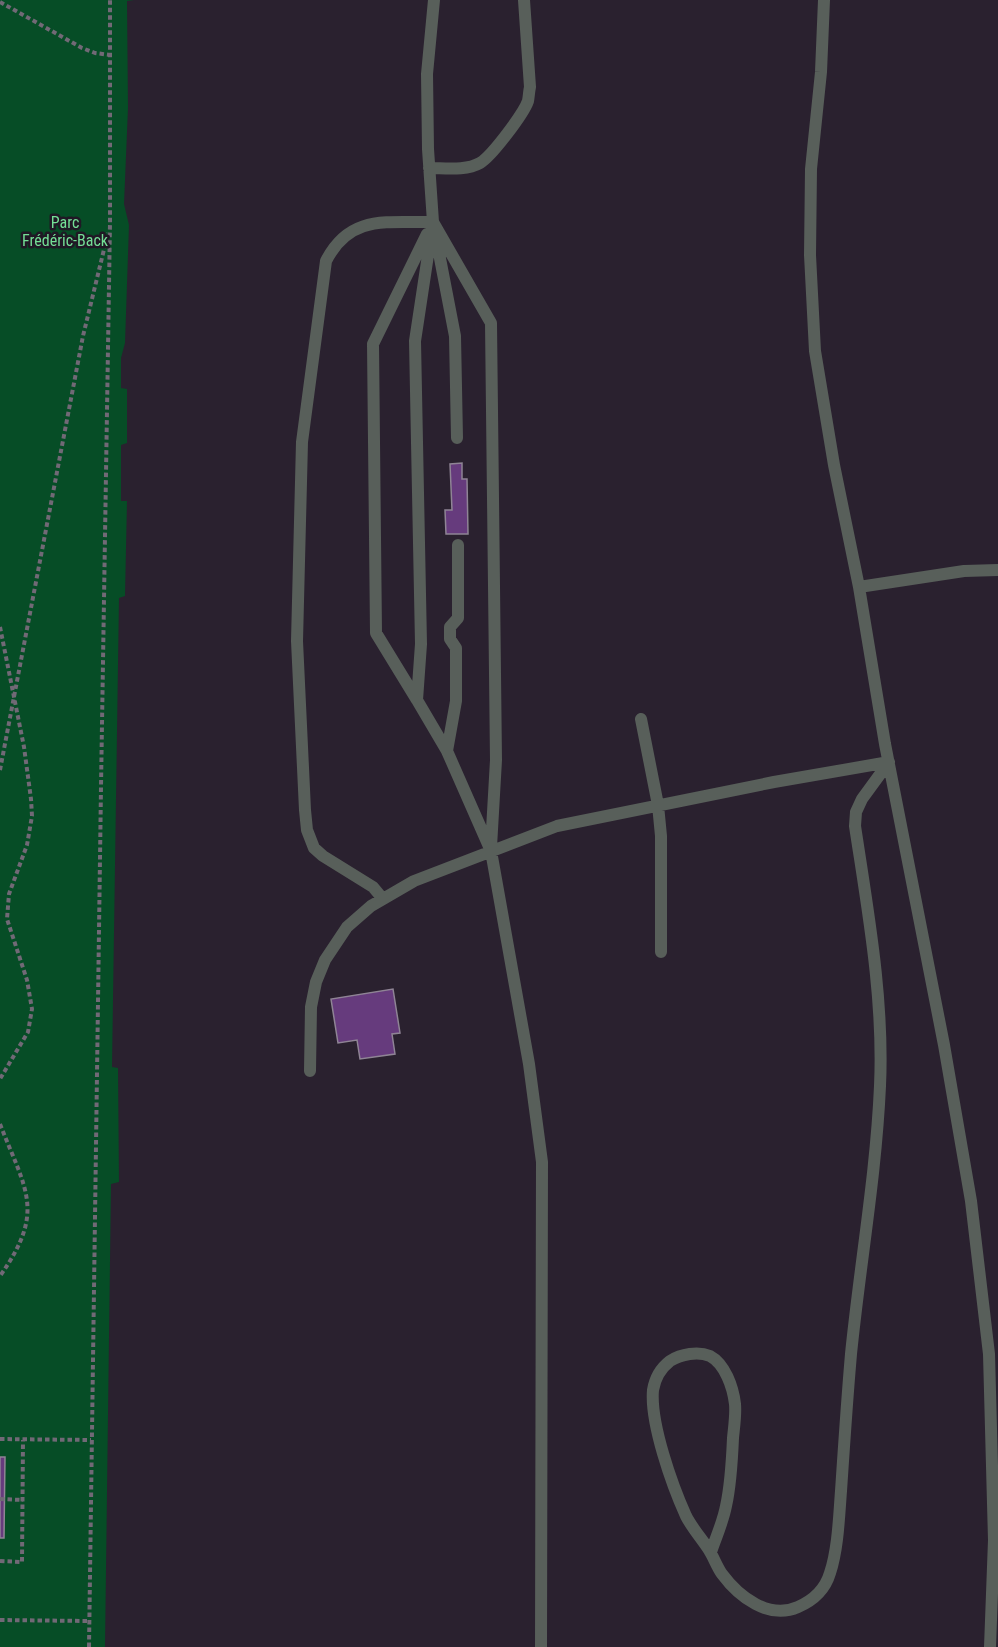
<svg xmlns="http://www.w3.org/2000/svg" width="998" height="1647" viewBox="0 0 998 1647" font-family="'Roboto Condensed',sans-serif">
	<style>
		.green { fill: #064d26 }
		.building { fill: #663b7d; stroke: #8f8495; stroke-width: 1.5 }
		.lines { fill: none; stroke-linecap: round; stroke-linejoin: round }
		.path { stroke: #716976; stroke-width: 4; stroke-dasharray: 4.5 3; stroke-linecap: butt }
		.lane { stroke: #585f5a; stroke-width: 12 }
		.labels { text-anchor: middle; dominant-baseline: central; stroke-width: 5; stroke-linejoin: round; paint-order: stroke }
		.park-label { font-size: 16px; fill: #74df96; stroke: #201825 }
	</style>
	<rect width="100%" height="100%" fill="#2a212f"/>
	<path class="green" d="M0,0H134L127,1L128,108L124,204L129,225L125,343L121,358V388L127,389V443L121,445V501H127L125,596L119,598L112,1067L118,1068L119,1182L111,1184L105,1647H0Z"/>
	<path class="building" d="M462,463V479H467L468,534H446L445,510H452L450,464Z
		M393,989L400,1033L392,1034L395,1054L360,1059L357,1040L338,1043L331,999Z
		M0,1457H5L4,1538H0Z"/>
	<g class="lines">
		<path class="path" d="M0,2L82,48L95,53L110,55
			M0,627L24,747L31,799L32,816L27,845L9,894L7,919L27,980L32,1009L28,1032L0,1079
			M0,770L83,336L108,233
			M0,1124C26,1191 46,1211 0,1276
			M0,1439L91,1440
			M0,1499L23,1500
			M0,1561L22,1562L23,1440
			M0,1620L89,1621
			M89,1647L101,787L110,223V0"/>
		<path class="lane" d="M434,0L427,74L428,149L433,222L455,336L457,438
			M824,0L821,72L811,169L810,255L815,351L834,465L859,587L885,744L944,1045L971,1201L989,1354L994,1540L990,1647
			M429,168C445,168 466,171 480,163C492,156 524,113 528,101C529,96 529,91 530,87L524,0
			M433,222L415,341L421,644L417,700L447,751L491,851L529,1064L542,1162L541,1647
			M433,222L491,323L496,760L491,847
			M859,587L964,571L998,570
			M417,700L376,633L373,344L427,234
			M641,719L658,805L661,836V952
			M447,751L456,701V648L450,639V627L458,618V545
			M383,899L373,887L323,856L314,848L307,830L305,810L297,641L302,442L326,261C350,214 387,223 433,222
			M310,1071L311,1007L316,982L325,960L347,927L371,906L414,881L557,826L774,782L889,762
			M711,1552C716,1537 723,1522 726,1506C731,1484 732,1461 733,1438C734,1427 736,1415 735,1404C733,1387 725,1364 710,1356C698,1351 681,1354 670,1361C661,1368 655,1378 653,1390C650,1423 672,1485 686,1516C692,1528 702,1539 709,1550C714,1558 717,1567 722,1574C739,1597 769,1620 798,1607C814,1600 825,1590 830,1573C838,1549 839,1517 841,1491C844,1446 847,1400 851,1354C860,1264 876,1176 880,1086C884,999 868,912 855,826L856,812L862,799L889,762"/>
	</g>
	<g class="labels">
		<g class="park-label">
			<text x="65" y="222">Parc<tspan x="65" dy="18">Frédéric-Back</tspan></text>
		</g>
	</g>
</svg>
